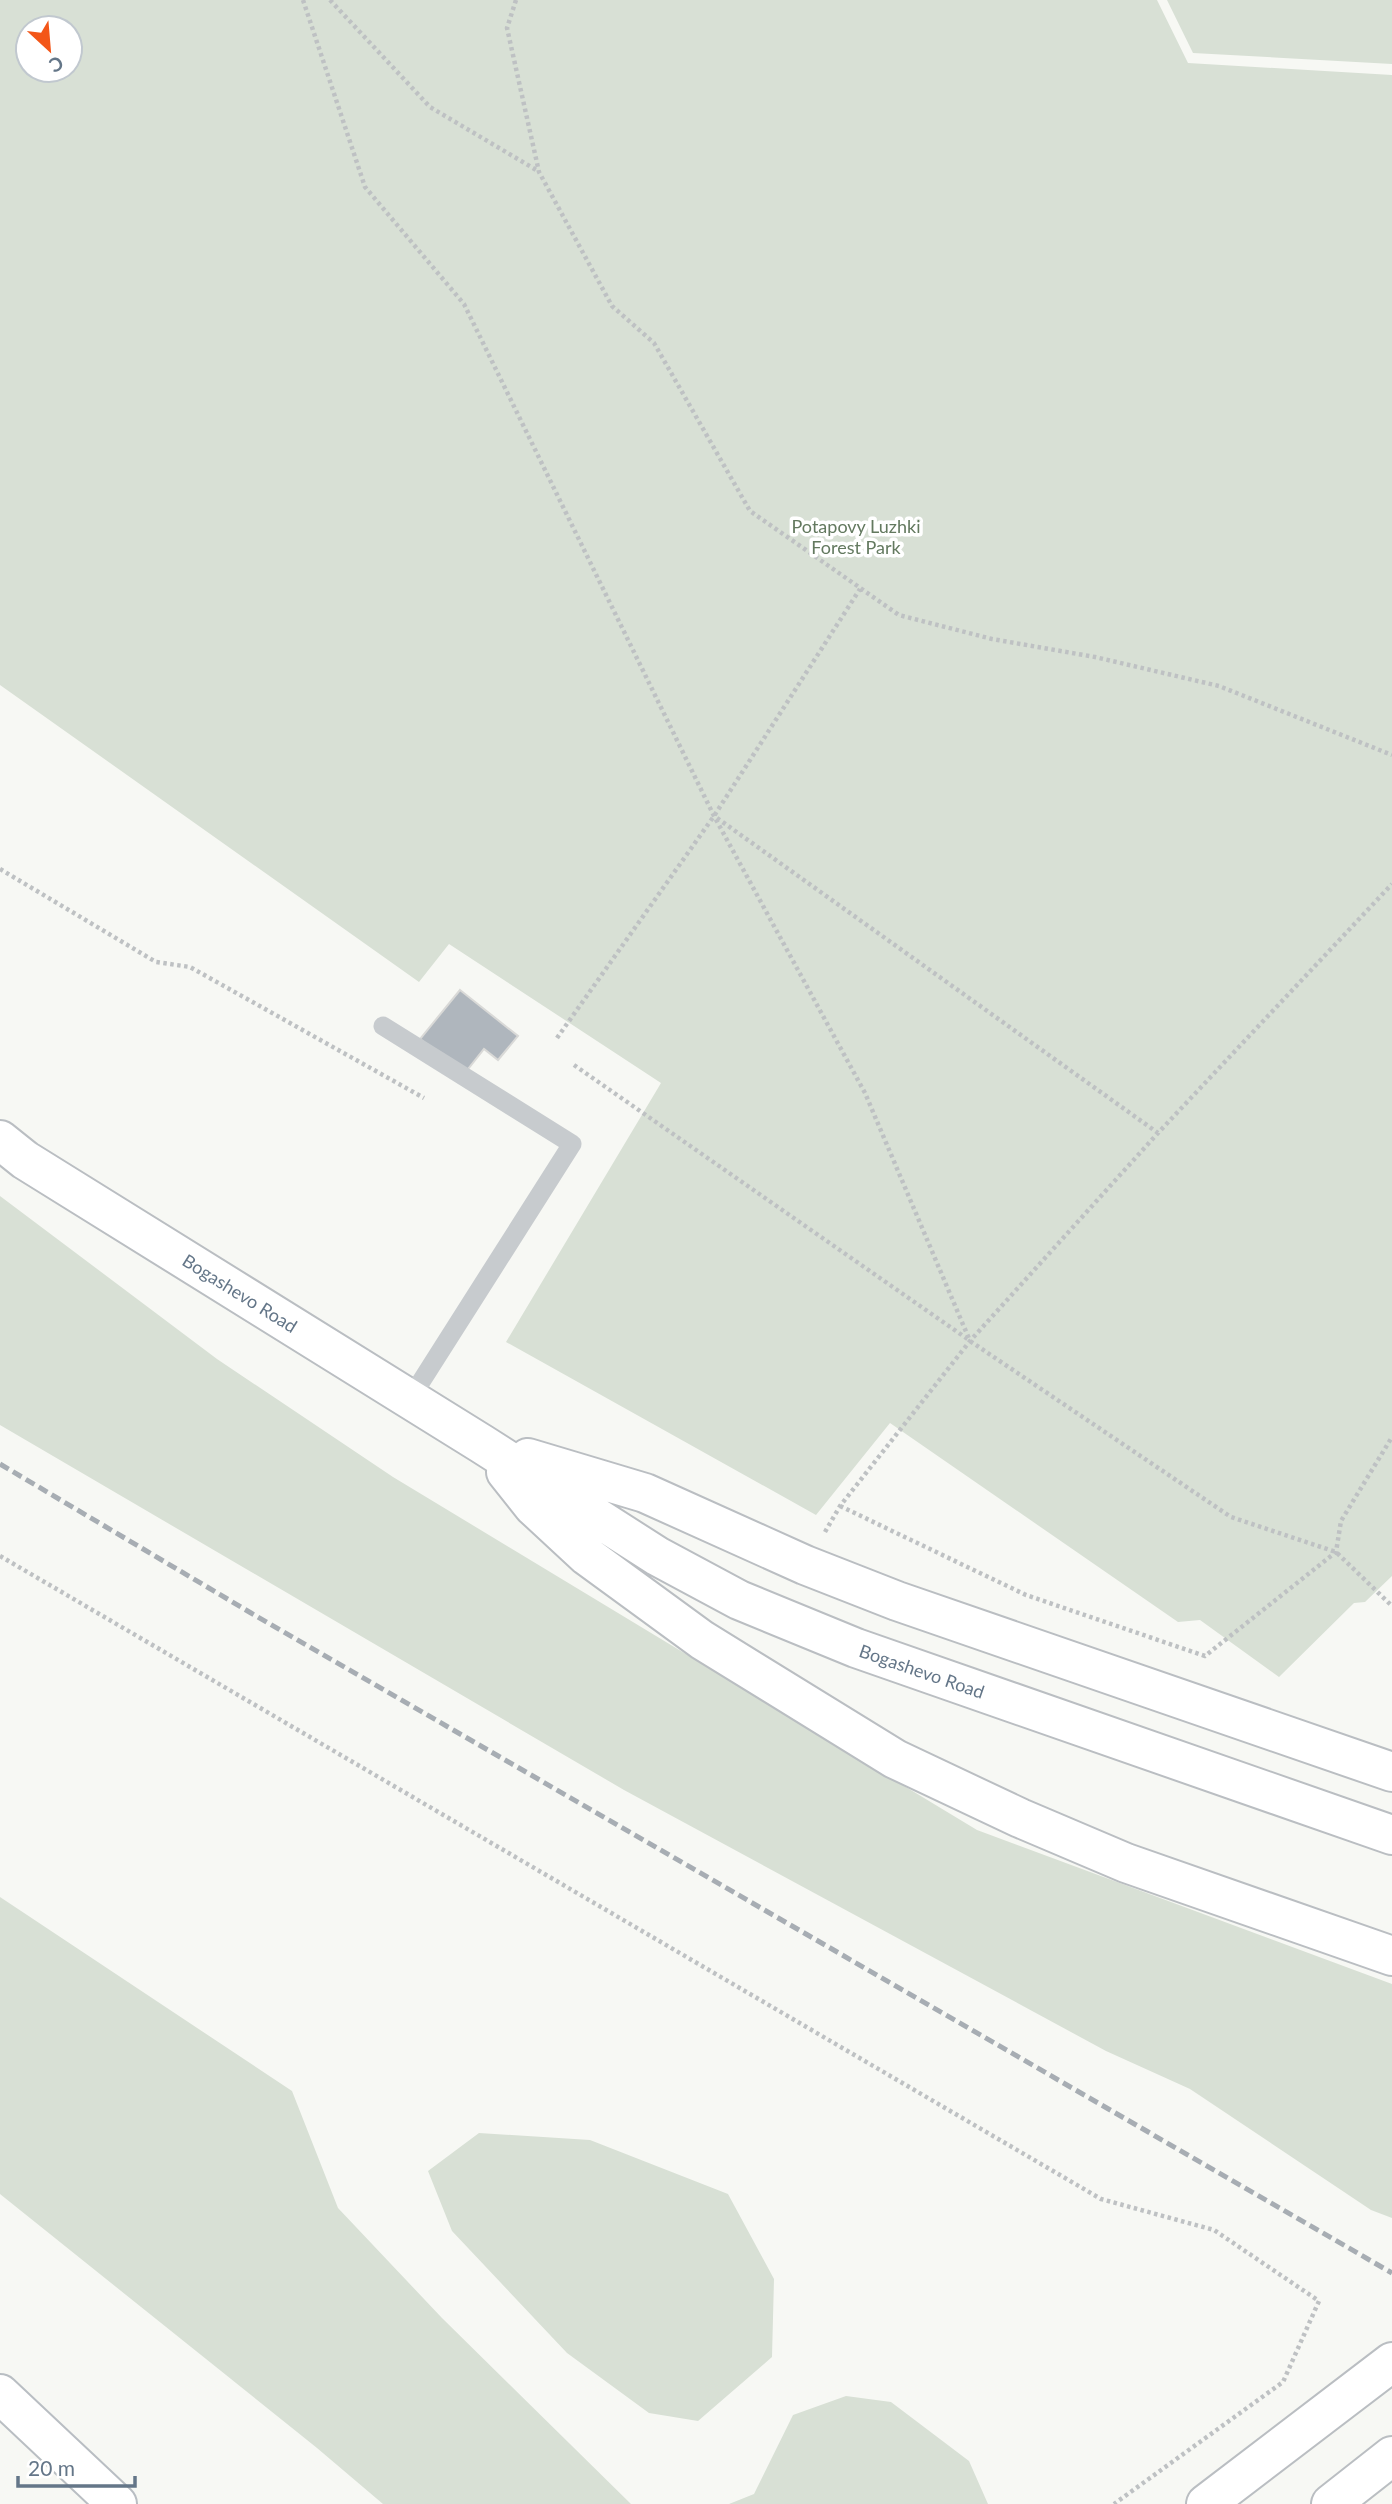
<svg xmlns="http://www.w3.org/2000/svg" width="1392" height="2504" viewBox="0 0 1392 2504" font-family="Lato,sans-serif">
	<style>
		.green { fill: #d8e0d5; fill-rule: evenodd }
		.building { fill: #afb6bd; stroke: #d9d9d7; stroke-width: 2 }
		.lines { fill: none; stroke-linecap: round; stroke-linejoin: round }
		.secondary-casing { stroke: #b9bec3; stroke-width: 42 }
		.primary-casing { stroke: #babec2; stroke-width: 42 }
		.path { stroke: #bec1c3; stroke-width: 4.5; stroke-dasharray: 3.5 3.5; stroke-linecap: butt }
		.lane { stroke: #c7cbce; stroke-width: 19 }
		.secondary { stroke: #fff; stroke-width: 38 }
		.primary { stroke: #fff; stroke-width: 38 }
		.rail { stroke: #a7adb3; stroke-width: 5; stroke-dasharray: 10 5; stroke-linecap: butt }
		.labels { text-anchor: middle; dominant-baseline: central; stroke-width: 7; stroke-linejoin: round; paint-order: stroke }
		.park-label { font-size: 18px; fill: #63795f; stroke: #fff }
		.street-label { font-size: 18px; fill: #647688; stroke: #fff }
	</style>
	<rect width="100%" height="100%" fill="#f7f8f4"/>
	<path class="green" d="M0,0H1157L1188,63L1392,75V1576L1365,1602L1354,1603L1279,1677L1200,1620L1178,1622L890,1423L816,1515L506,1342L661,1083L449,944L419,982L0,685ZM28,28H70V70H28Z
		M1167,0H1392V64L1193,53Z
		M0,1196L217,1359L393,1477L977,1830L1392,1984V2218L1371,2210L1190,2089L1106,2051L624,1790L0,1425Z
		M0,1897L292,2091L338,2208L442,2318L631,2504H383L317,2448L0,2194Z
		M479,2133L590,2140L728,2194L774,2279L772,2357L698,2421L649,2413L567,2353L452,2231L428,2171Z
		M846,2396L891,2402L969,2461L988,2504H729L754,2494L793,2415Z"/>
	<path class="building" d="M460,990L518,1036L498,1060L484,1049L464,1074L420,1039Z"/>
	<g class="lines">
		<defs>
			<path id="secondary" d="M0,2394L117,2504"/>
			<path id="primary" d="M0,1140L25,1160L482,1444L657,1556L739,1600L856,1648L1392,1835
				M528,1458L645,1493L805,1565L897,1601L1392,1772
				M506,1472L533,1506L587,1556L702,1640L895,1759L1020,1818L1126,1863L1392,1956
				M1206,2504L1392,2362
				M1331,2504L1392,2456"/>
		</defs>
		<use href="#secondary" class="secondary-casing"/>
		<use href="#primary" class="primary-casing"/>
		<path class="path" d="M303,0L365,187L464,304L714,816L865,1093L970,1341L1231,1517L1336,1552L1392,1606
			M330,0L430,107L538,171
			M516,0L507,28L539,172L612,306L654,343L750,511L899,615L992,639L1095,657L1219,686L1392,755
			M717,818L1158,1133
			M0,869L156,962L190,967L424,1098
			M557,1038L714,816L860,589
			M574,1065L969,1340
			M840,1506L1026,1595L1205,1656L1336,1552L1341,1521L1392,1437
			M825,1532L840,1506L970,1341L1158,1133L1392,884
			M0,1556L1101,2199L1214,2230L1319,2301L1283,2382L1114,2504"/>
		<path class="lane" d="M383,1026L572,1144L410,1399"/>
		<use href="#secondary" class="secondary"/>
		<use href="#primary" class="primary"/>
		<path class="rail" d="M0,1464L251,1613L1392,2273"/>
	</g>
	<g class="labels">
		<g class="park-label">
			<text x="856" y="526">Potapovy Luzhki<tspan x="856" dy="21">Forest Park</tspan></text>
		</g>
		<g class="street-label">
			<text transform="translate(240 1293) rotate(32)">Bogashevo Road</text>
			<text transform="translate(922 1671) rotate(19)">Bogashevo Road</text>
		</g>
	</g>
	<g transform="translate(49 49) rotate(154)"><circle r="33" fill="#ffffff" stroke="#c1c8cf" stroke-width="2"/>
	<path d="M0-5L12 26L0 18L-12 26Z" fill="#f35618"/>
	<text y="-10" font-size="19" font-weight="bold" text-anchor="middle" fill="#647688">С</text>
	</g>
	<path d="M18 2476v10h117v-10" fill="none" stroke="#647688" stroke-width="3.5"/>
	<text x="28" y="2476" font-size="21" fill="#647688" stroke="#ffffff" stroke-width="5" paint-order="stroke">20 m</text>
</svg>
